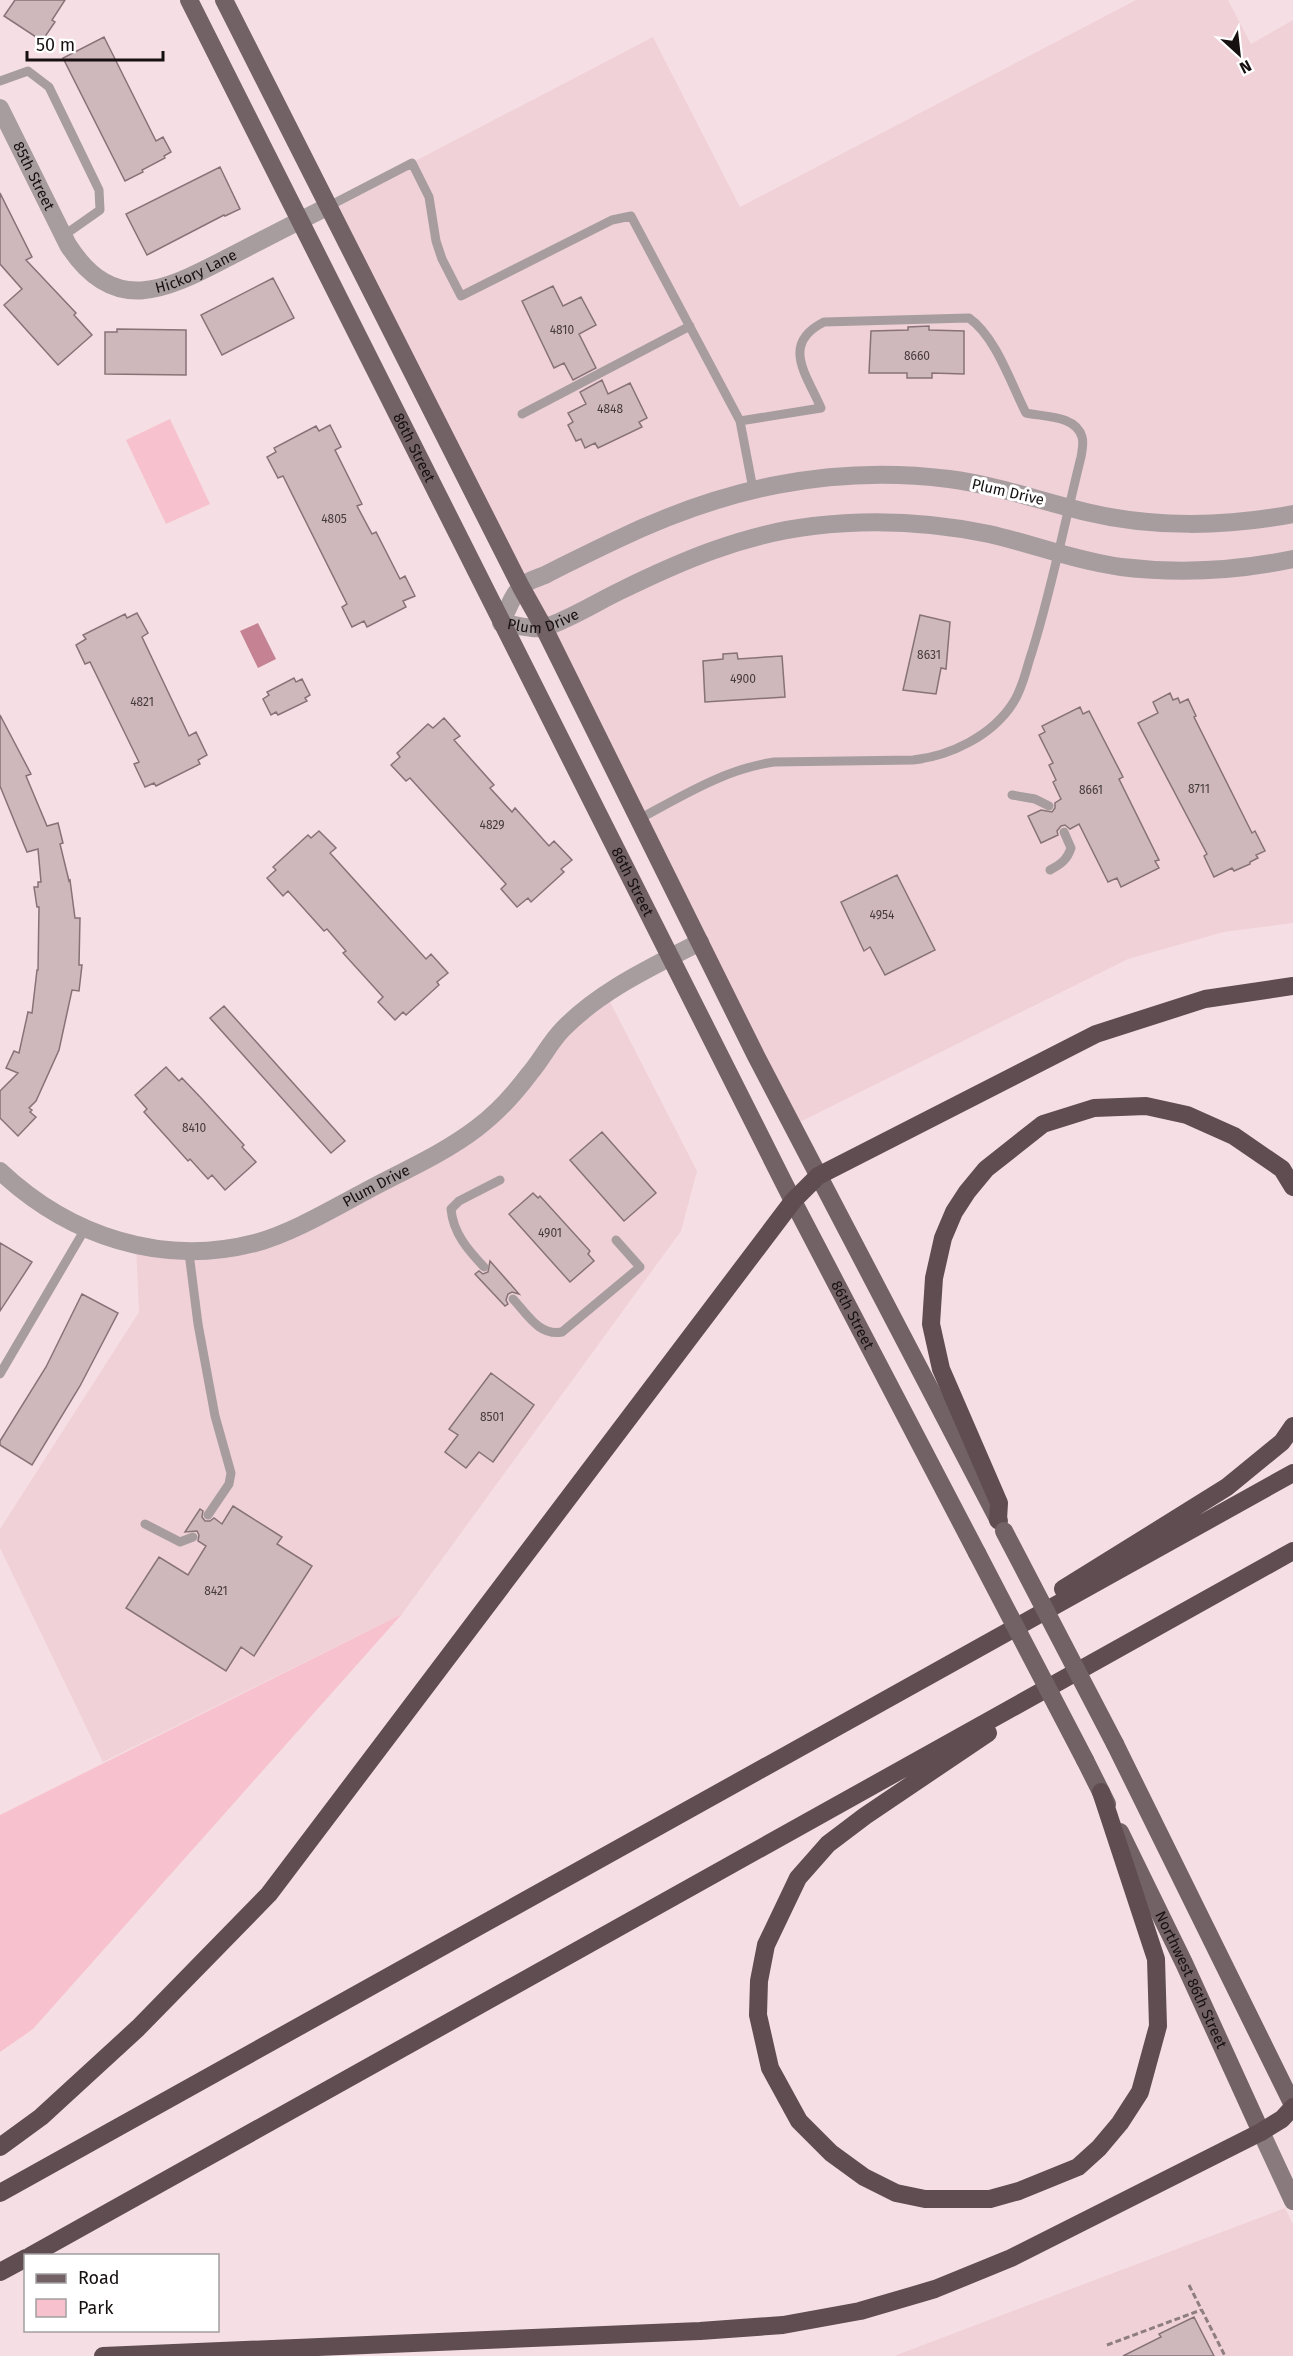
<svg xmlns="http://www.w3.org/2000/svg" width="1293" height="2356" viewBox="0 0 1293 2356" font-family="'Fira Sans',sans-serif">
	<style>
		.built { fill: #f0d1d8 }
		.green { fill: #f7c1ce }
		.water { fill: #c48293 }
		.building { fill: #ceb8bc; stroke: #877377; stroke-width: 1.5 }
		.lines { fill: none; stroke-linecap: round; stroke-linejoin: round }
		.path { stroke: #8e7e82; stroke-width: 3; stroke-dasharray: 6 3; stroke-linecap: butt }
		.service { stroke: #a79d9f; stroke-width: 9 }
		.minor { stroke: #a79d9f; stroke-width: 18 }
		.tertiary { stroke: #a79d9f; stroke-width: 18 }
		.secondary { stroke: #887a7d; stroke-width: 18 }
		.primary { stroke: #726265; stroke-width: 18 }
		.motorway { stroke: #5f4d51; stroke-width: 18 }
		.primary-bridge { stroke: #726265; stroke-width: 18 }
		.labels { text-anchor: middle; dominant-baseline: central; stroke-width: 6; stroke-linejoin: round; paint-order: stroke }
		.number-label { font-size: 12px; fill: #453a3c }
		.street-label { font-size: 15px; fill: #171011; stroke: #fff }
	</style>
	<rect width="100%" height="100%" fill="#f6dfe4"/>
	<path class="built" d="M1136,0H1228L1251,44L1293,20V923L1224,932L1128,959L792,1126L329,206L653,37L740,207Z
		M606,994L697,1171L681,1231L402,1614L103,1762L0,1548V1529L139,1312L136,1245L255,1243L448,1147Z
		M1285,2208L1293,2224V2356H894Z"/>
	<path class="green" d="M170,419L210,504L166,524L126,440Z
		M402,1614L33,2029L0,2052V1815Z"/>
	<path class="water" d="M258,623L276,659L258,668L240,631Z"/>
	<path class="building" d="M15,0H65L52,20L55,22L42,41L4,16Z
		M104,37L156,141L163,137L171,152L164,156L165,158L142,170L143,172L125,181L63,58Z
		M220,167L240,209L225,216L224,215L147,255L126,214Z
		M0,193L32,257L26,260L76,313L74,315L92,335L58,365L4,305L22,289L0,264Z
		M273,278L294,318L222,355L201,315Z
		M553,286L563,306L581,297L596,325L579,334L596,368L573,380L564,363L554,368L522,301Z
		M929,326V330L964,331V374L932,373V378H907V373H869L871,331L908,330V327Z
		M117,329L186,330V375L105,374V332H117Z
		M602,380L608,394L630,383L647,418L639,422L642,427L598,448L595,443L585,448L581,439L576,441L568,425L573,422L568,413L586,404L580,392Z
		M330,425L341,447L335,450L362,504L357,506L372,534L376,532L400,579L405,576L415,596L403,601L406,607L367,627L364,621L352,627L342,607L347,604L283,476L278,478L267,457L276,452L274,448L316,426L319,431Z
		M137,613L148,633L142,637L189,736L196,732L207,755L198,760L200,764L156,786L154,783L145,787L134,764L139,762L90,662L85,664L76,645L86,639L83,635L125,614L127,618Z
		M920,615L950,622L946,669L941,668L936,694L903,690Z
		M737,653L738,659L782,656L785,697L705,702L703,661L723,659V654Z
		M294,678L296,682L302,679L310,695L305,698L307,701L278,715L276,712L271,715L263,699L269,695L267,692Z
		M1170,693L1173,700L1178,698L1180,703L1188,699L1196,716L1194,717L1252,833L1255,831L1265,851L1256,855L1258,858L1250,862V864L1234,871L1232,868L1214,877L1204,856L1207,854L1138,723L1158,713L1153,702Z
		M1080,707L1083,714L1089,711L1123,777L1119,779L1159,860L1155,861L1159,868L1121,887L1117,878L1108,882L1079,824L1070,829L1065,825L1061,826L1057,831L1058,835L1041,843L1028,816L1041,810L1052,812L1055,808V803L1061,799L1053,782L1056,780L1049,765L1053,763L1039,735L1045,732L1042,726Z
		M0,715L31,774L26,776L47,826L58,823L63,843L60,844L69,881L70,880L75,918H80L79,965H82L79,991L72,990L59,1050L36,1101L29,1108L32,1110L30,1112L36,1117L18,1136L0,1118V1091L18,1073L6,1068L14,1051L19,1053L28,1012L32,1013L37,970H38L39,907H37L34,887H38V882H41L38,849L27,852L0,786Z
		M444,718L460,736L454,740L494,785L490,788L512,812L515,808L549,846L554,841L572,860L561,869L564,872L531,902L528,898L517,907L501,889L506,884L410,778L406,781L391,765L400,757L397,753L428,724L433,728Z
		M319,831L336,848L330,853L426,959L431,954L448,973L437,982L439,985L406,1015L403,1012L395,1020L378,1002L383,997L343,953L346,951L327,929L324,931L288,891L283,896L267,878L276,870L273,867L308,835L311,838Z
		M897,875L935,950L885,975L870,947L864,951L841,902Z
		M224,1006L345,1141L331,1153L210,1018Z
		M166,1067L179,1081L182,1078L202,1099L244,1145L242,1147L256,1162L225,1190L212,1175L208,1179L190,1159L188,1161L144,1112L147,1109L135,1095Z
		M602,1132L656,1193L624,1221L570,1160Z
		M533,1193L538,1198L540,1196L590,1251L588,1254L594,1261L570,1282L509,1214Z
		M0,1243L32,1262L0,1311Z
		M490,1261L519,1294L512,1292L508,1294L506,1300L508,1304L505,1306L475,1274L479,1271L483,1274L488,1272Z
		M82,1294L118,1313L80,1386L32,1465L0,1445V1441L46,1367Z
		M491,1373L534,1405L493,1462L479,1452L466,1468L445,1452L458,1435L449,1429Z
		M233,1506L282,1537L277,1544L312,1566L254,1656L241,1647L226,1671L126,1608L159,1557L188,1575L206,1546L198,1541L199,1535L197,1531L185,1532L200,1509L203,1511L202,1517L205,1521H210L214,1518L222,1524Z
		M1194,2317L1214,2356H1123L1161,2337L1159,2334Z"/>
	<g class="lines">
		<path class="path" d="M1189,2285L1225,2356
			M1107,2345L1201,2310"/>
		<path class="service" d="M0,81L28,71L49,87L99,190L100,210L63,236
			M329,206L412,163L429,197L436,241L442,259L461,296L612,220L631,216L740,421L753,489
			M522,414L690,326
			M1012,795L1035,799L1049,806
			M639,819C682,796 725,769 774,762L913,760C950,756 992,736 1013,703C1023,688 1026,669 1032,652C1052,588 1065,521 1081,457C1082,451 1084,443 1082,437C1076,415 1044,417 1026,413C1011,384 996,337 969,318L824,322C780,344 807,375 821,408L740,421
			M1050,870C1061,864 1067,860 1071,848L1064,832
			M189,1253L198,1324L215,1416L231,1473L229,1484L208,1515
			M484,1267C468,1250 453,1233 451,1209L459,1201L500,1180
			M513,1299C528,1315 539,1336 562,1332L640,1267L616,1240
			M0,1374L85,1229
			M145,1524L180,1542L193,1537"/>
		<g class="minor">
			<path id="s1" d="M0,108L68,245C117,321 172,286 235,254C266,238 297,222 329,206"/>
			<path id="s2" d="M0,1171C69,1236 162,1267 255,1243C292,1233 332,1209 366,1191C403,1171 443,1154 477,1128C497,1113 515,1093 530,1073C542,1059 550,1042 563,1029C601,990 652,967 700,942"/>
		</g>
		<path class="tertiary" id="s3" d="M1293,514C1226,527 1152,528 1086,512C1040,501 996,485 949,479C830,464 721,489 614,541C591,552 568,563 545,575C538,578 526,581 521,587C512,595 507,612 501,623C514,624 535,631 546,627C570,619 597,602 620,591C681,561 744,534 813,526C872,519 931,522 989,534C1033,544 1076,561 1121,567C1179,574 1236,571 1293,559"/>
		<path class="secondary" d="M1261,2132L1293,2201"/>
		<g class="primary">
			<path id="s4" d="M189,0L793,1201L977,1553"/>
			<path d="M224,0L521,587L544,628L756,1056L999,1521"/>
			<path d="M1115,1744L1293,2105"/>
			<path d="M1085,1760L1107,1804"/>
			<path id="s5" d="M1120,1832L1184,1963L1261,2132"/>
		</g>
		<path class="motorway" d="M998,1520L999,1503L941,1369L931,1324L934,1278L943,1238L954,1212L967,1192L986,1169L1043,1124L1094,1108L1146,1106L1187,1115L1234,1136L1282,1169L1293,1187
			M1063,1589L1227,1487L1282,1442L1293,1426
			M988,1733L865,1816L828,1844L798,1878L766,1945L759,1981L758,2015L770,2068L799,2121L831,2153L864,2177L896,2193L925,2199H990L1019,2191L1078,2167L1099,2148L1120,2123L1140,2092L1158,2026L1156,1959L1101,1792
			M0,2147L41,2117L138,2028L269,1894L793,1201L818,1176L1096,1034L1205,999L1293,986
			M0,2193L1293,1473
			M30,2256L1293,1551
			M0,2272L26,2258
			M103,2356L700,2331L783,2325L860,2311L935,2289L1011,2258L1261,2132L1282,2119L1293,2107"/>
		<path class="primary-bridge" d="M1004,1531L1115,1744
			M977,1553L1085,1760"/>
	</g>
	<g class="labels">
		<g class="number-label">
			<text x="562" y="330">4810</text>
			<text x="917" y="356">8660</text>
			<text x="610" y="409">4848</text>
			<text x="334" y="519">4805</text>
			<text x="929" y="655">8631</text>
			<text x="743" y="679">4900</text>
			<text x="142" y="702">4821</text>
			<text x="1199" y="789">8711</text>
			<text x="1091" y="790">8661</text>
			<text x="492" y="825">4829</text>
			<text x="882" y="915">4954</text>
			<text x="194" y="1128">8410</text>
			<text x="550" y="1233">4901</text>
			<text x="492" y="1417">8501</text>
			<text x="216" y="1591">8421</text>
		</g>
		<g class="street-label">
			<text stroke="none"><textPath href="#s1" startOffset="76">85th Street</textPath></text>
			<text stroke="none"><textPath href="#s1" startOffset="302">Hickory Lane</textPath></text>
			<text stroke="none"><textPath href="#s4" startOffset="501">86th Street</textPath></text>
			<text transform="translate(1008 492) rotate(13)">Plum Drive</text>
			<text stroke="none"><textPath href="#s3" startOffset="884">Plum Drive</textPath></text>
			<text stroke="none"><textPath href="#s4" startOffset="987">86th Street</textPath></text>
			<text stroke="none"><textPath href="#s2" startOffset="411">Plum Drive</textPath></text>
			<text stroke="none"><textPath href="#s4" startOffset="1473">86th Street</textPath></text>
			<text stroke="none"><textPath href="#s5" startOffset="164">Northwest 86th Street</textPath></text>
		</g>
	</g>
	<rect x="24" y="2254" width="195" height="78" fill="#ffffff" stroke="#a29fa0" stroke-width="1.5"/>
	<rect x="36" y="2274" width="30" height="9" fill="#726265" stroke="#a29fa0" stroke-width="1.5"/>
	<text x="78" y="2284" font-size="18" fill="#171011">Road</text>
	<rect x="36" y="2299" width="30" height="18" fill="#f7c1ce" stroke="#a29fa0" stroke-width="1.5"/>
	<text x="78" y="2314" font-size="18" fill="#171011">Park</text>
	<g transform="translate(1239 54) rotate(153)" stroke="#ffffff" stroke-width="4.5" paint-order="stroke">
	<path d="M0-4.5L10 22L0 15L-10 22Z" fill="#171011"/>
	<text y="-9" font-size="16" font-weight="bold" text-anchor="middle" fill="#171011">N</text>
	</g>
	<path d="M27 51v9h136v-9" fill="none" stroke="#171011" stroke-width="3"/>
	<text x="36" y="51" font-size="18" fill="#171011" stroke="#ffffff" stroke-width="4.5" paint-order="stroke">50 m</text>
</svg>
